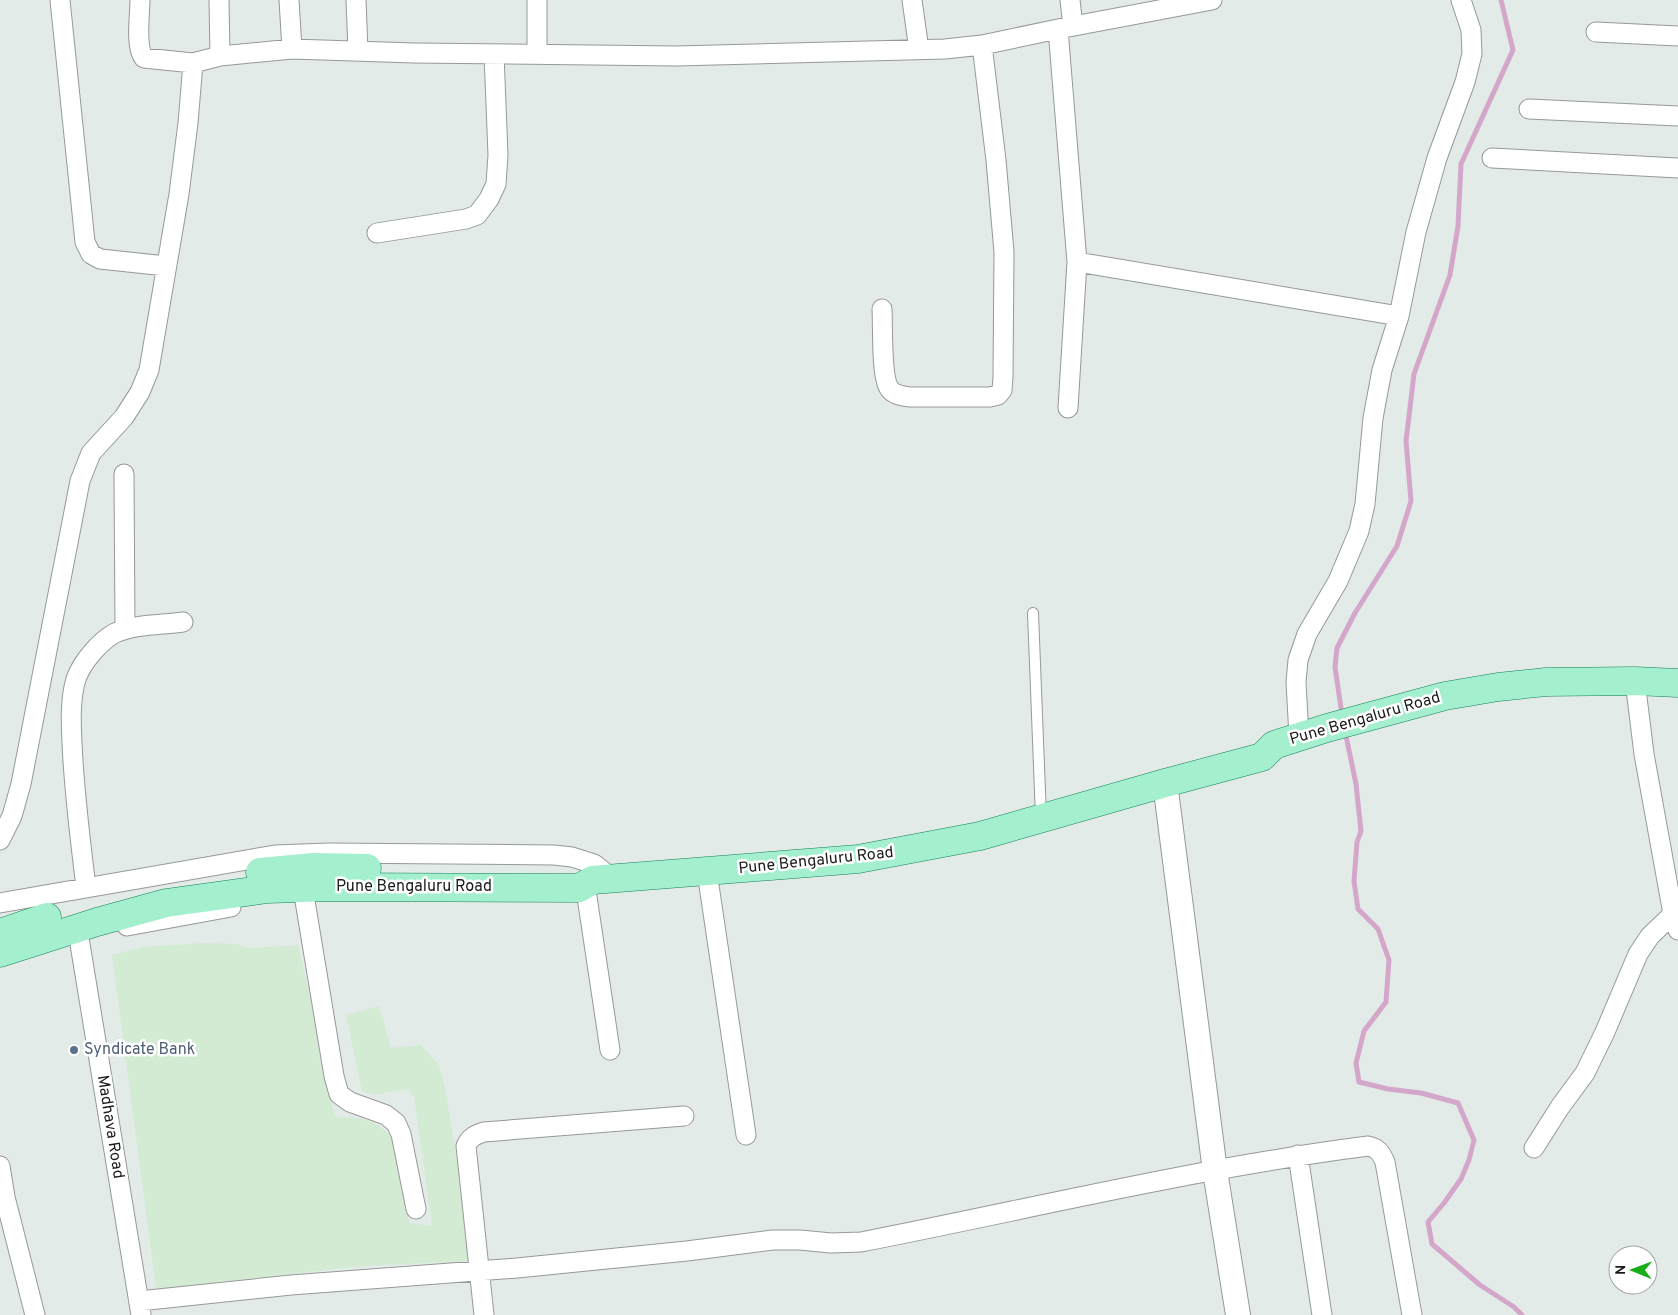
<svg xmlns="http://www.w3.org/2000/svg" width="1678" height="1315" viewBox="0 0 1678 1315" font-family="Overpass,sans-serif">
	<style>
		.commercial { fill: #d3ebd3 }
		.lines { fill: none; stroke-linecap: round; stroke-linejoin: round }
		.stream { stroke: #d4a7ca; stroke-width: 5 }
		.service-casing { stroke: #989898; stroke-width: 12 }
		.minor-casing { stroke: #989898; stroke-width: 21 }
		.tertiary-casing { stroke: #989898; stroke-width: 26 }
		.primary-casing { stroke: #12805b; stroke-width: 29 }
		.service { stroke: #fff; stroke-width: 10 }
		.minor { stroke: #fff; stroke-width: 19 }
		.tertiary { stroke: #fff; stroke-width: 24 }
		.primary { stroke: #a3efce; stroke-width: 28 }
		.service-dot { fill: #5c6f8a; stroke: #fff; stroke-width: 2 }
		.labels { text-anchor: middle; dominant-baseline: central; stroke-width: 5; stroke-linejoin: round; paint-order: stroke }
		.street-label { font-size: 16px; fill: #1b1b1b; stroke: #fff }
		.service-label { font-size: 16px; fill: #4e5e75; stroke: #fff; text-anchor: start }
	</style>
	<rect width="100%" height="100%" fill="#e2ebe8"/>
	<path class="commercial" d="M204,943L236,944L248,948L298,945L319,1034L318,1050L335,1117L361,1118L376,1124L389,1134L398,1149L409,1223L432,1226L414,1097L407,1089L374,1095L362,1091L346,1015L379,1006L391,1048L421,1045L439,1066L446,1092L473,1261L363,1266L156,1289L112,955L142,947Z"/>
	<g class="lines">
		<path class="stream" d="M1342,715L1335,667L1337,648L1355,613L1397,546L1411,501L1406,441L1414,374L1450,275L1458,226L1461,164L1513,50L1501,0
			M1345,731L1356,784L1361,831L1357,842L1354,881L1358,909L1378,929L1389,960L1386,1002L1364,1031L1356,1063L1359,1082L1388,1089L1421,1093L1458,1103L1474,1140L1469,1160L1461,1179L1444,1203L1428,1222L1432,1244L1480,1285L1514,1307L1522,1315"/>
		<defs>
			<path id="service" d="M1033,613L1041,817"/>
			<path id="minor" d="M60,0L85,242L91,254L100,259L166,266
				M140,0C140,15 135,47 144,58L193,63L220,56L292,49L414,53L676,56L945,49L982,45L1058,29L1212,0
				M219,0L220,56
				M289,0L292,49
				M356,0L358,51
				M912,0L919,50
				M1070,0L1073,26
				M1058,29L1077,262L1068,408
				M1596,32L1678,36
				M537,54V0
				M1529,109L1678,116
				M1492,158L1678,168
				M377,233L466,219L477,215L489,199L496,184L498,155L494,54
				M1077,262L1399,316
				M882,309C883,327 881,376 889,388C893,395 903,396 910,397H990L998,395L1002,390L1003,377L1004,252L996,160L982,45
				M124,474L125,629
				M1635,681L1644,754L1673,914L1678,930
				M1299,737L1296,682L1298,660L1307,634L1338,581L1359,531L1365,504L1373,418L1382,370L1399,316L1416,232L1437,158L1465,82L1472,54L1471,30L1461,0
				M0,840L12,816L21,784L80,481L91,453L124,417L140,392L149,370L179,194L188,123L193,63
				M707,872L746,1135
				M86,887C80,839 74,791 72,743C71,722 70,699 76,679C82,662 100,641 115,633C135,624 161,625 183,622
				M587,897L610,1050
				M305,901L334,1076L339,1094L350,1102L386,1115L396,1123L401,1134L416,1209
				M0,903L275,855L329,853L554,855L572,857L594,864L613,879L612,881
				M127,926L231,907
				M79,938L141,1315
				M1534,1148L1560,1107L1585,1073L1605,1032L1638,954L1650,936L1673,914
				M1298,1155L1322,1315
				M0,1166L5,1197L35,1315
				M139,1301L291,1285L517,1268L687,1251L773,1240H800L831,1243L861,1242C1030,1209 1197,1168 1368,1146C1378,1148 1381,1153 1385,1162L1412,1315
				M484,1315L466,1146C470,1137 475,1135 484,1132L684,1116"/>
			<path id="tertiary" d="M1165,783L1215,1171L1238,1315"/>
			<path id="primary" d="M260,872L314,867L367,868
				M0,933L47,917
				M0,953L97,922L166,903L267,889L331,887L579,888L593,880L858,859L980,836L1165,783L1262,757L1274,745L1327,728L1445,696L1498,687L1546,682L1635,681L1678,683"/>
		</defs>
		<use href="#service" class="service-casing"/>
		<use href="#minor" class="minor-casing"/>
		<use href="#tertiary" class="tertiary-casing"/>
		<use href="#primary" class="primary-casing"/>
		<use href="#service" class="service"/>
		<use href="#minor" class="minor"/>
		<use href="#tertiary" class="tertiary"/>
		<use href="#primary" class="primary"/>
	</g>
	<circle class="service-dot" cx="74" cy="1050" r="5"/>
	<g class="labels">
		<g class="street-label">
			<text transform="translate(1365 719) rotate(-16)">Pune Bengaluru Road</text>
			<text transform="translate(816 861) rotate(-6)">Pune Bengaluru Road</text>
			<text x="414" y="887">Pune Bengaluru Road</text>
			<text transform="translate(110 1127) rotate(81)">Madhava Road</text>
		</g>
		<g class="service-label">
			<text x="84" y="1050">Syndicate Bank</text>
		</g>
	</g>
	<g transform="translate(1633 1270) rotate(271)"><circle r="24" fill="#ffffff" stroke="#a4a4a4"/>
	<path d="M0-4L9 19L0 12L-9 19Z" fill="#19ae18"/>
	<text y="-8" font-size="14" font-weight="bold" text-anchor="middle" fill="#1b1b1b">N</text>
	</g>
</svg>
